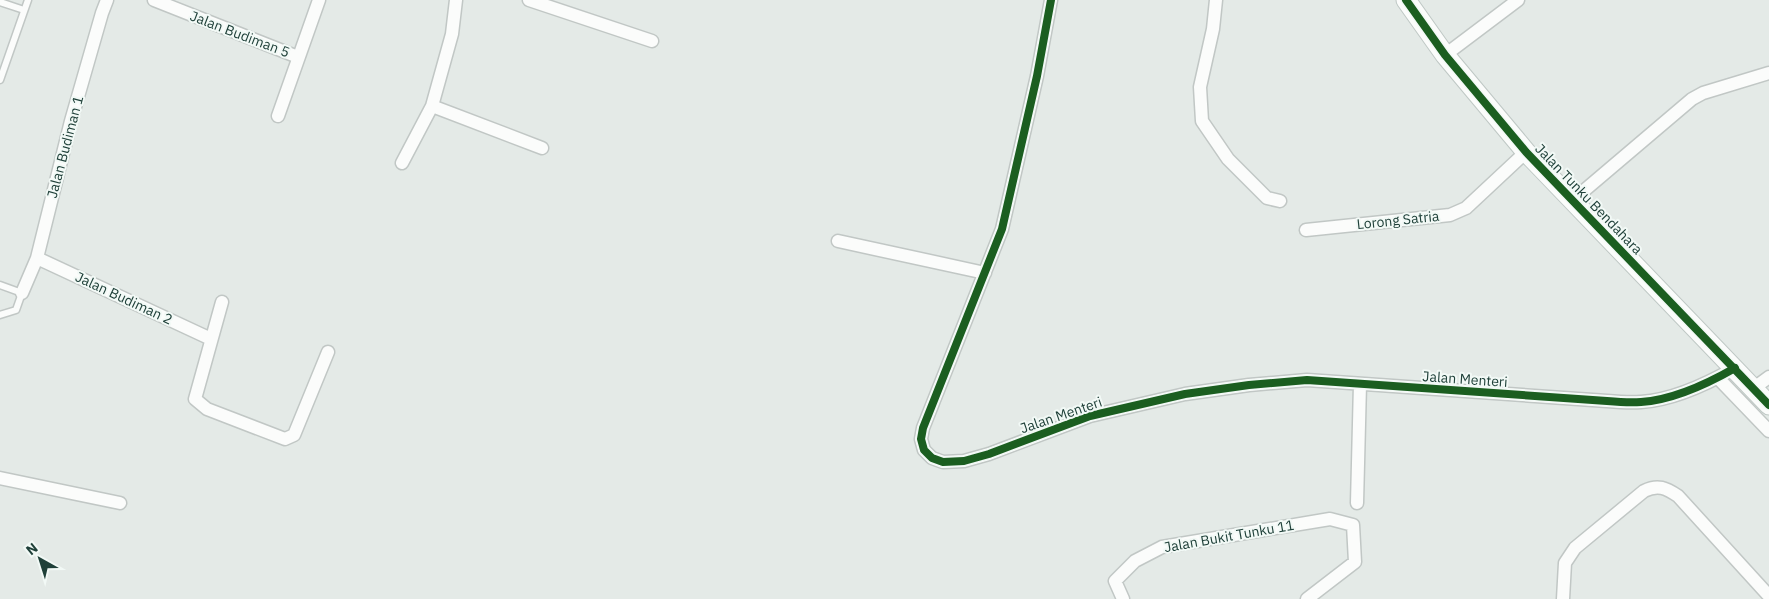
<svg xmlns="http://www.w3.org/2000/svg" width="1769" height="599" viewBox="0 0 1769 599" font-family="'IBM Plex Sans',sans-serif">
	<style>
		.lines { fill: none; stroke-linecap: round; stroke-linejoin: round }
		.lane-casing { stroke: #c1c7c5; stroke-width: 9 }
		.street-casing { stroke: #c1c7c5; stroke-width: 15 }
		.secondary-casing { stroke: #bfc8c5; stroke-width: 21 }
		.lane { stroke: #fbfcfb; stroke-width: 6 }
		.street { stroke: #fbfcfb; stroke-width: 12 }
		.secondary { stroke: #fbfcfb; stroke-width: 19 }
		.cycleway-casing { stroke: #f2f9f6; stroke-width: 11 }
		.cycleway { stroke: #1b5e20; stroke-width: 8 }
		.labels { text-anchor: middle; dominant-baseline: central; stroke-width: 4; stroke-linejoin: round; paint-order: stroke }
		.street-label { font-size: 14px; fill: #1f4039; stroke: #f2f9f6 }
	</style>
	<rect width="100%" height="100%" fill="#e4eae7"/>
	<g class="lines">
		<defs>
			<path id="lane" d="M0,2L24,10
				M0,80L28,0
				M0,285L22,293L16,310L0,315"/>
			<path id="street" d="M154,0L298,57
				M529,0L652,41
				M1051,0L1037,76L1002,229L923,428L921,439L924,450L932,458L943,462L964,461L989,454L1090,416L1185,394L1249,385L1307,380L1607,401C1618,402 1630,403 1641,402C1674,400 1707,384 1735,368
				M1216,0L1213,29L1200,87L1202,121L1228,159L1267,198L1280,201
				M1445,55L1518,0
				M432,106L542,148
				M278,116L319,0
				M402,163L432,106L452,34L456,0
				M1573,200L1692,99L1703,93L1769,73
				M1306,230L1450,215L1466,208L1526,152
				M838,241L985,273
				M37,258L211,339
				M22,293L37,258L71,121L102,13L107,0
				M222,302L195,399L207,409L285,439L294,435L328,352
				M1718,378L1769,431
				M1754,388L1769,377
				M0,478L120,503
				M1357,503L1360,384
				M1123,599L1115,581L1135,561L1162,547L1330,519L1353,525L1355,562L1307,599
				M1563,599L1565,563L1575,548L1644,491C1658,484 1666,488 1678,496L1769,596"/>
			<path id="secondary" d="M1406,0L1445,55L1526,152L1769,405"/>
		</defs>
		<use href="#lane" class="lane-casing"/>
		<use href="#street" class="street-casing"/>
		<use href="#secondary" class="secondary-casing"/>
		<use href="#lane" class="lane"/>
		<use href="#street" class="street"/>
		<use href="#secondary" class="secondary"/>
		<defs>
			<path id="cycleway" d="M1051,0L1037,76L1002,229L923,428L921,439L924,450L932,458L943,462L964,461L989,454L1090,416L1185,394L1249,385L1307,380L1607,401C1618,402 1630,403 1641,402C1674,400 1707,384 1735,368
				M1406,0L1445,55L1526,152L1769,405"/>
		</defs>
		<use href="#cycleway" class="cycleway-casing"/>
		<use href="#cycleway" class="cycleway"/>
	</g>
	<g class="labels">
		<g class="street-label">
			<text transform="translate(240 34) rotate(21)">Jalan Budiman 5</text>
			<text transform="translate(65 147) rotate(-75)">Jalan Budiman 1</text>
			<text transform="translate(1589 199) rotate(46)">Jalan Tunku Bendahara</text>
			<text transform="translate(1398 220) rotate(-6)">Lorong Satria</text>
			<text transform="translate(124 298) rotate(25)">Jalan Budiman 2</text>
			<text transform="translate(1465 379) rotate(4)">Jalan Menteri</text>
			<text transform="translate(1061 415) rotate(-19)">Jalan Menteri</text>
			<text transform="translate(1229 536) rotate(-10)">Jalan Bukit Tunku 11</text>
		</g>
	</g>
	<g transform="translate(40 559) rotate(321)" stroke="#f2f9f6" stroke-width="4" paint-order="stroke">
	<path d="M0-4L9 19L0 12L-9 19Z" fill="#1f4039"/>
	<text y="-8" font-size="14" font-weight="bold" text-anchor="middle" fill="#1f4039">N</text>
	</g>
</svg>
